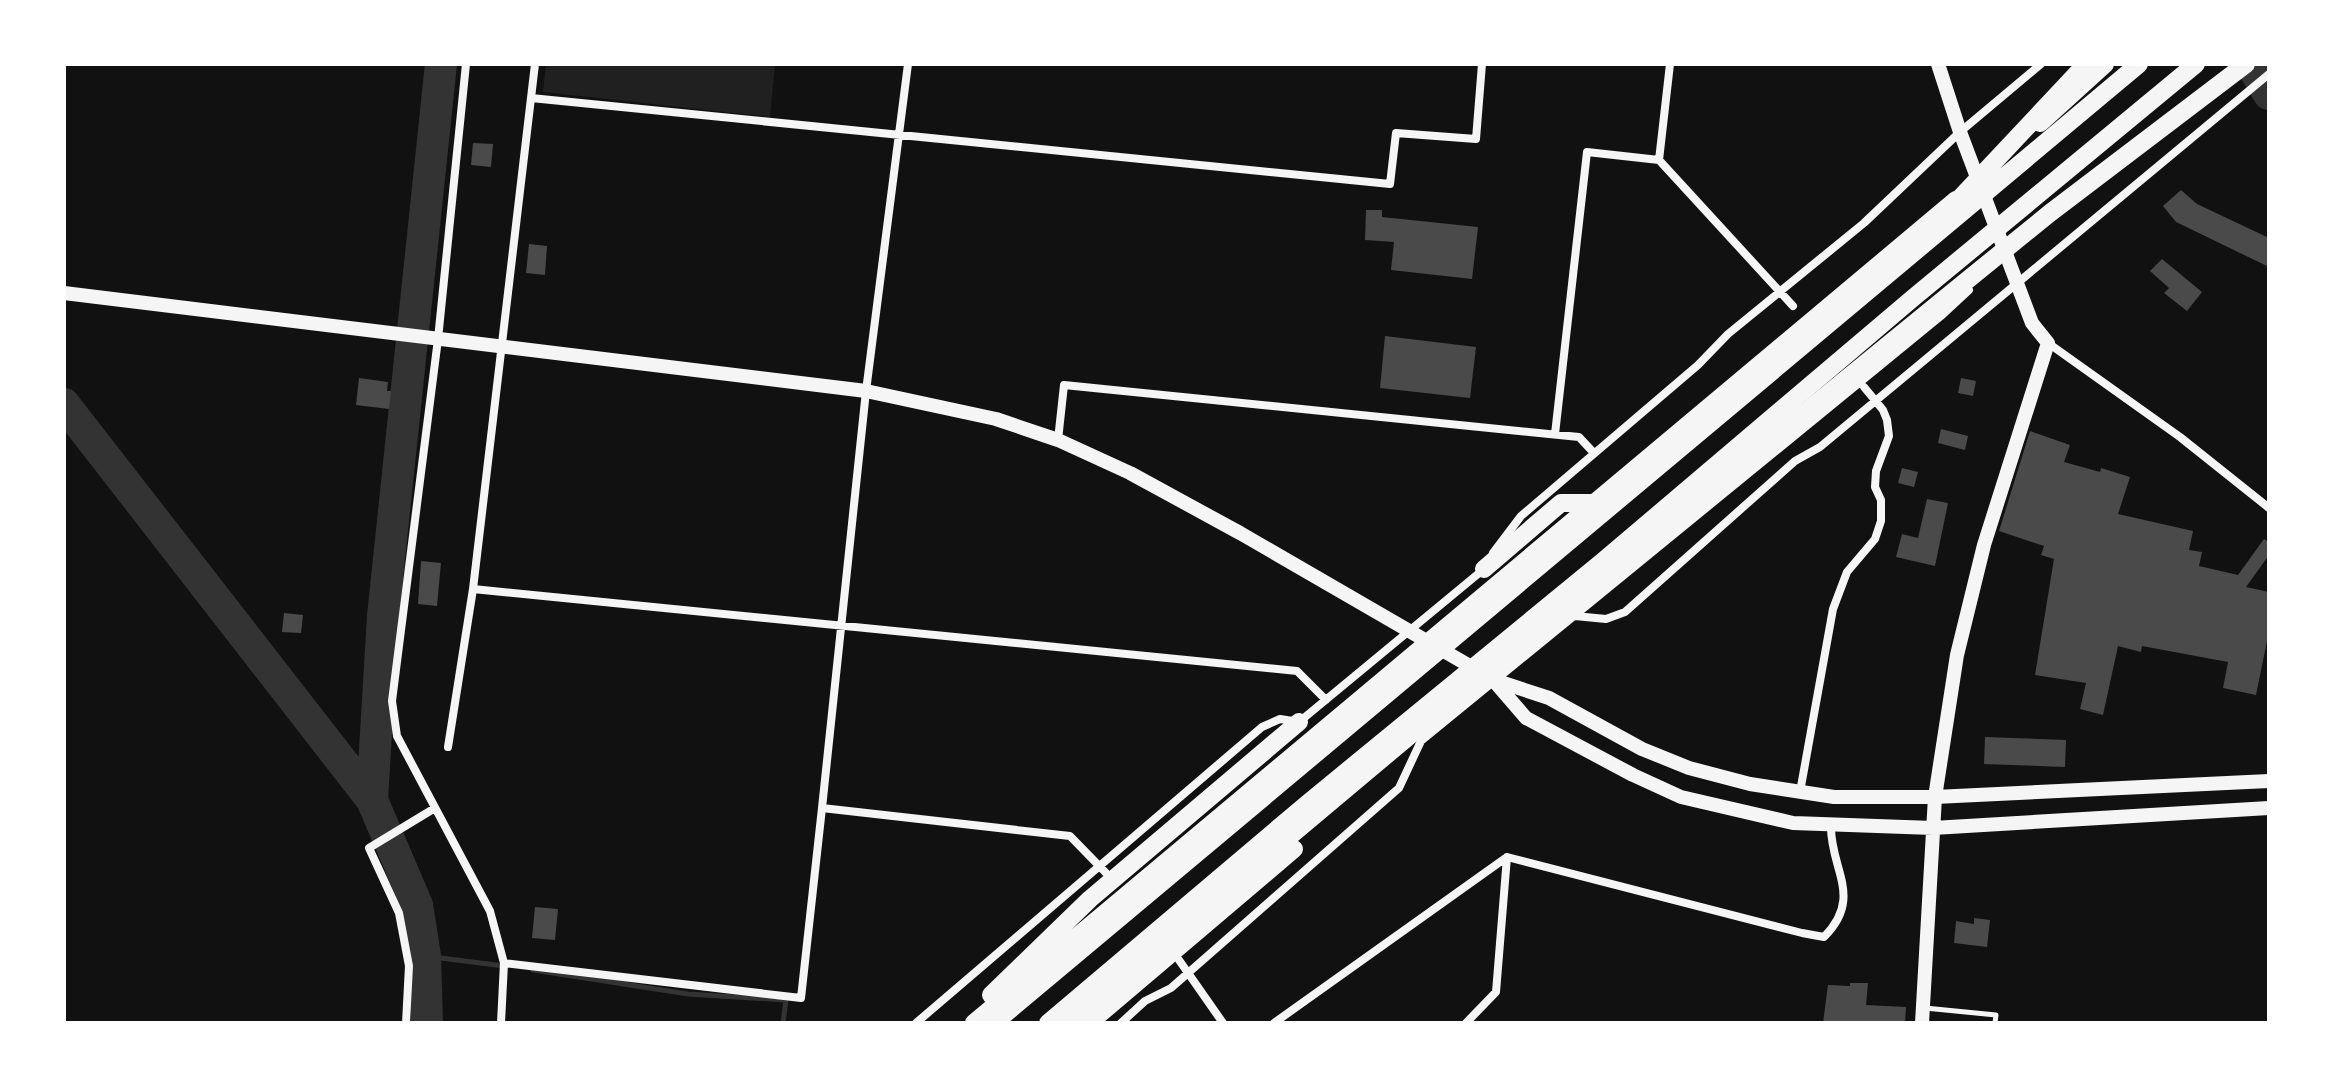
<svg xmlns="http://www.w3.org/2000/svg" width="2333" height="1087" viewBox="0 0 2333 1087" font-family="Georgia,serif">
	<style>
		.green { fill: #202020 }
		.lines { fill: none; stroke-linecap: round; stroke-linejoin: round }
		.stream { stroke: #333; stroke-width: 5 }
		.river { stroke: #333; stroke-width: 32 }
		.building { fill: #4a4a4a }
		.service { stroke: #f5f5f5; stroke-width: 5 }
		.minor { stroke: #f5f5f5; stroke-width: 8 }
		.secondary { stroke: #f5f5f5; stroke-width: 14 }
		.trunk { stroke: #f5f5f5; stroke-width: 18 }
		.motorway { stroke: #f5f5f5; stroke-width: 18 }
	</style>
	<rect width="100%" height="100%" fill="#111"/>
	<path class="green" d="M546,64H775L770,117L543,92Z"/>
	<g class="lines">
		<path class="stream" d="M425,956L504,966
			M533,970L688,994L786,1000L783,1023"/>
		<path class="river" d="M2251,64L2269,94
			M64,404L372,800L417,905L425,956L427,1023
			M372,800L383,616L441,64"/>
	</g>
	<path class="building" d="M473,143L493,144L491,167L471,165Z
		M2181,190L2197,204L2269,238V267L2176,222L2163,206Z
		M1366,210H1382V217L1478,227L1472,279L1391,270L1394,242L1365,240Z
		M529,244L547,246L545,275L526,273Z
		M2162,259L2202,292L2187,311L2164,293L2169,288L2150,271Z
		M1385,336L1476,347L1470,398L1380,388Z
		M359,378L388,382L387,391H391L389,409L356,405Z
		M1961,378L1976,381L1973,396L1958,393Z
		M1941,429L1968,436L1965,450L1938,443Z
		M2030,431L2070,445L2064,462L2100,472L2101,468L2130,477L2118,514L2193,531L2189,550L2202,552L2199,566L2238,575L2264,539L2269,542V555L2246,587L2269,592V631L2256,695L2223,688L2228,662L2142,646L2141,652L2118,646L2103,715L2080,709L2086,683L2035,675L2054,559L2041,555L2044,546L1999,531Z
		M1902,468L1918,472L1914,487L1898,483Z
		M1927,499L1948,503L1935,566L1896,557L1902,534L1918,538Z
		M421,561L441,563L437,606L418,604Z
		M284,613L303,615L301,633L282,632Z
		M1985,737L2066,740L2065,767L1984,764Z
		M535,907L558,909L555,940L532,938Z
		M1974,918L1990,920L1987,947L1954,943L1956,921L1974,924Z
		M1850,983H1868L1866,1005L1906,1007L1905,1023H1823L1828,985L1850,986Z"/>
	<g class="lines">
		<path class="service" d="M1925,1008L1996,1015L1995,1023"/>
		<path class="minor" d="M466,64L438,339L392,701L397,736L490,911L504,963L501,1023
			M908,64L866,391L822,808L1070,836L1108,875
			M531,98L1390,184L1396,133L1476,139L1482,64
			M1659,160L1670,64
			M2048,343L2180,437L2269,508
			M1555,434L1587,152L1659,160L1793,306
			M1058,440L1064,385L1579,437L1593,452
			M1493,553L1521,516L1698,365L1728,334L1864,223L1960,132L2041,64
			M473,589L1297,671L1326,700
			M1575,616L1606,619L1625,612L1795,461L1820,447L2269,74
			M448,747L473,589L535,64
			M1800,792L1833,609L1847,572L1875,539L1881,521V500L1875,487L1876,471L1889,436L1887,420L1883,410L1864,387
			M1179,960L1223,1023
			M504,963L801,998L822,808
			M406,1023L409,966L399,913L369,848L435,808
			M916,1023L1262,727L1280,719L1299,722L1484,569
			M1121,1023L1145,1001L1171,988L1399,788L1421,741L1941,316L1969,290
			M1274,1023L1507,857L1802,933L1824,937C1864,897 1830,869 1831,826
			M1466,1023L1496,992L1507,857"/>
		<path class="secondary" d="M64,293L866,391L996,419L1058,440L1130,473L1240,533L1494,680L1549,698L1642,749L1689,768L1750,784L1834,797H1935L2269,781
			M1494,681L1526,718L1633,775L1681,797L1793,823L1933,828L2269,808
			M1922,1023L1935,797L1957,655L1984,545L2048,343L2032,323L1960,132L1938,64"/>
		<path class="trunk" d="M2040,123L2105,64
			M1484,569L1561,503H1593
			M991,995L1090,899L1299,722
			M974,1023L1956,200
			M1067,1023L1421,726L1965,282L2050,213L2246,64
			M1089,1023L1294,849"/>
		<path class="motorway" d="M1948,211L2086,64
			M994,1023L2139,64
			M1048,1023L1308,803L1602,562L1913,298L2196,64"/>
	</g>
	<rect width="2333" height="1087" fill="none" stroke="#ffffff" stroke-width="132"/>
</svg>
